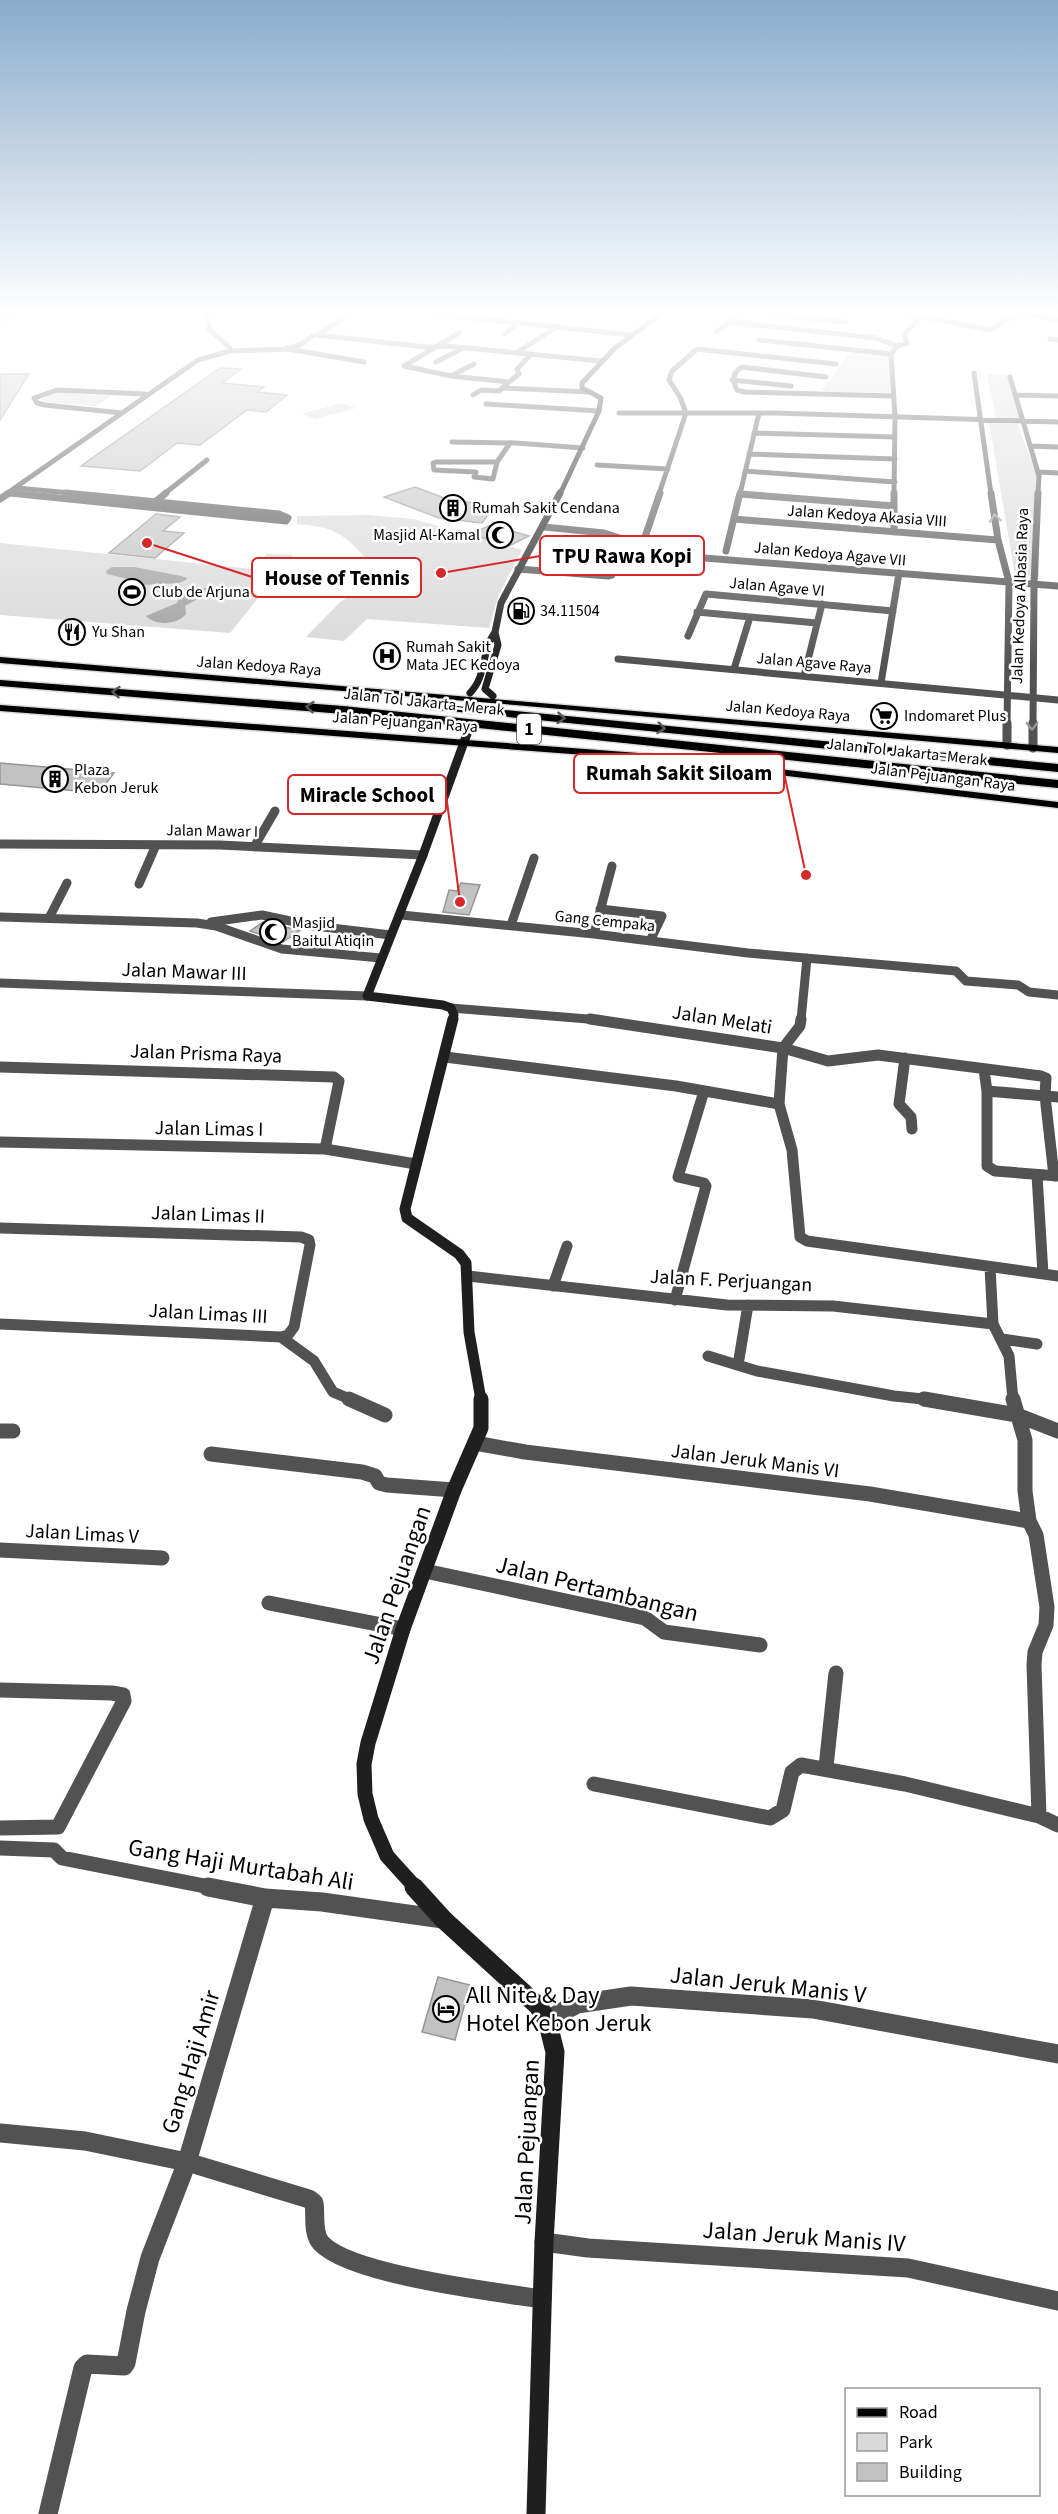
<svg xmlns="http://www.w3.org/2000/svg" width="1058" height="2514" viewBox="0 0 1058 2514" font-family="'Source Sans 3',sans-serif">
	<style>
		.green { fill: #d9d9d9 }
		.water { fill: #a0a0a0 }
		.lines { fill: none; stroke-linecap: round; stroke-linejoin: round }
		.river { fill: #a0a0a0; fill-rule: evenodd }
		.building { fill: #c2c2c2; stroke: #969696; stroke-width: 1.5 }
		.primary-casing { stroke: #dbdbdb; stroke-width: 3 }
		.highway-casing { stroke: #dbdbdb; stroke-width: 3 }
		.street-far5 { stroke: #525252; stroke-width: 5 }
		.street-far4 { stroke: #525252; stroke-width: 7 }
		.street-far3 { stroke: #525252; stroke-width: 9 }
		.street-far2 { stroke: #525252; stroke-width: 11 }
		.street-far1 { stroke: #525252; stroke-width: 15 }
		.street { stroke: #525252; stroke-width: 19 }
		.secondary-far5 { stroke: #1f1f1f; stroke-width: 5 }
		.secondary-far4 { stroke: #1f1f1f; stroke-width: 7 }
		.secondary-far3 { stroke: #1f1f1f; stroke-width: 9 }
		.secondary-far2 { stroke: #1f1f1f; stroke-width: 11 }
		.secondary-far1 { stroke: #1f1f1f; stroke-width: 15 }
		.secondary { stroke: #1f1f1f; stroke-width: 19 }
		.primary { fill: #000; fill-rule: evenodd }
		.highway { fill: #000; fill-rule: evenodd }
		.oneway { stroke: #979797 }
		.oneway2 { stroke: #595959 }
		.labels { text-anchor: middle; dominant-baseline: central; stroke-width: 5; stroke-linejoin: round; paint-order: stroke }
		.far-poi-label { font-size: 16px; fill: #000; stroke: #fff; text-anchor: start }
		.far-street-label { font-size: 16px; fill: #000; stroke: #fff }
		.shield { fill: #fff; stroke: #4c4c4c; stroke-width: 1.5 }
		.shield-label { font-size: 18px; font-weight: bold; fill: #000 }
		.street-label { font-size: 20px; fill: #000; stroke: #fff }
		.near-street-label { font-size: 24px; fill: #000; stroke: #fff }
		.near-poi-label { font-size: 24px; fill: #000; stroke: #fff; text-anchor: start }
		.leader { fill: none; stroke: #d62828; stroke-width: 2 }
		.callout-dot { fill: #d62828; stroke: #fff; stroke-width: 2 }
		.callout { fill: #fff; stroke: #d62828; stroke-width: 2 }
		.callout-label { font-size: 21px; text-anchor: middle; font-weight: bold; fill: #000 }
	</style>
	<rect width="100%" height="100%" fill="#fff"/>
	<path class="green" d="M850,352L891,356L890,393L821,391Z
		M987,374L1012,375L1023,419L996,418Z
		M62,392L111,396L96,406L45,402L41,399L44,396Z
		M341,403L356,408L316,419L302,414Z
		M989,422L1017,423L1037,475L1039,577L1015,575Z
		M369,515L414,519L522,550L499,594L489,628L367,619L344,641L306,637L340,602L371,581L372,566C347,536 338,527 297,524V516Z
		M0,543L252,569L267,554L293,555L230,633L0,615Z"/>
	<path class="water" d="M112,567H134L181,576L187,578L186,580L179,583L141,585L128,579L107,574L106,571Z
		M202,588H207L208,593L185,606L186,614C177,625 156,626 146,616L177,603L181,593Z"/>
	<g class="lines">
		<path class="river" d="M0,314H17L0,322Z"/>
	</g>
	<path class="building" d="M220,368L241,369L222,383L264,387L257,392L287,395L266,412L247,410L200,445L177,443L140,471L81,466Z
		M0,374H29L0,420Z
		M415,487L450,500L496,505L482,523L439,518L384,497Z
		M156,514L180,517L163,531L184,533L155,558L109,553Z
		M491,525L529,536L509,546L470,534Z
		M0,763L114,773L99,793L0,784Z
		M461,883L480,885L469,915L443,912L449,890L457,891Z
		M263,922L298,930H301L283,942L250,931Z
		M438,1977L470,1985L455,2040L422,2032Z"/>
	<g class="lines">
		<defs>
			<path id="primary" d="M0,657L1058,747V753L515,705L0,663Z
				M0,705L652,754L1058,802V808L652,760L0,711Z"/>
			<path id="highway" d="M0,680L343,706L1058,780V788L343,714L0,686Z
				M433,703L1058,764V772L429,709V705Z"/>
		</defs>
		<use href="#primary" class="primary-casing"/>
		<use href="#highway" class="highway-casing"/>
		<path class="street-far5" d="M350,314L317,335L426,347L447,346L601,361
			M436,314L631,335
			M773,314L845,322
			M910,314L990,330L1016,314
			M730,322L876,338L897,346
			M716,332L741,314
			M459,333L404,366L451,376L509,382L499,391L481,390L473,395
			M504,334L520,322
			M1050,339L1058,340
			M759,340L891,354
			M287,348L300,345L313,336
			M230,351L288,349L364,362
			M516,353L558,326
			M436,362L463,348
			M974,373L991,494
			M451,376L474,364
			M826,377L742,367C732,373 732,380 737,390L745,392L894,396
			M1010,377L1039,476L1038,494
			M732,380L791,386
			M509,382L519,374L517,369L531,354
			M502,388L589,392
			M1015,395L1058,396
			M486,404L599,411
			M122,413L45,405L37,403L34,398L57,390L145,394
			M619,413H776L1058,422
			M754,433L895,437
			M452,442L516,443L583,448
			M1030,446L1058,447
			M749,454L895,459
			M436,462H497L493,479L474,477L476,472L434,470L433,463Z
			M497,462L510,443
			M597,465L668,469
			M745,471L895,482
			M1039,472L1058,473
			M17,488L81,494
			M10,493L23,494
			M6,494L198,360L230,351V348L209,329L207,314
			M164,494L207,460
			M659,494L686,413L680,397L669,380L672,371L697,349L836,364
			M740,494H745
			M740,494L759,413
			M894,494L895,416L891,354L897,346L907,343L904,334L921,317"/>
		<path class="street-far4" d="M10,493L286,521L288,518L279,514L66,493
			M991,493L998,540L1009,582L1007,725
			M740,494L894,506
			M0,499L9,493
			M155,502L166,493
			M734,519L998,540
			M544,527L604,533L636,543L656,546
			M894,532V493
			M652,546L645,541V537L660,493
			M726,551L740,493
			M518,569L608,576L612,575L623,552H629L1058,586
			M697,612L817,623
			M688,636L706,594L893,611
			M618,659L1058,700
			M734,669L750,617
			M804,676L822,604
			M881,683L899,573
			M1033,725L1034,584L1038,493"/>
		<path class="street-far3" d="M1007,745V723
			M1033,748V723
			M0,844L220,845L423,855
			M254,847L275,811
			M139,884L156,845
			M600,909L662,916L650,941
			M401,915L594,934L748,953L956,971L966,981L1018,985L1029,992L1058,995
			M0,917L197,923L216,926L282,949L381,958
			M49,918L67,883
			M211,922L262,915L314,926L391,935
			M511,925L534,858
			M594,934L612,866
			M0,983L367,996
			M451,1008L600,1020
			M801,1020L807,958"/>
		<path class="street-far2" d="M590,1019L783,1048L828,1061L878,1055L1041,1076L1046,1078L1045,1096L1054,1176
			M801,1019L800,1026L783,1048L779,1104L792,1150L800,1237L807,1241L1058,1276
			M445,1057L676,1086L779,1104
			M905,1058L899,1104L911,1117L912,1129
			M0,1067L334,1077L339,1081L325,1149
			M984,1070L987,1091V1166L995,1171L1058,1176
			M987,1091L1058,1097
			M0,1142L325,1149L416,1164
			M1037,1175L1043,1274
			M0,1228L301,1237L309,1240L310,1245L294,1327L288,1335L281,1337
			M990,1267L993,1324L1009,1356L1013,1400
			M468,1276L727,1305L833,1306L993,1324
			M553,1286L567,1246
			M675,1300L706,1186L704,1183L678,1177L704,1091
			M0,1324L281,1337L314,1361L333,1392L352,1400
			M1002,1339L1037,1344
			M708,1356L757,1371L894,1396L933,1400
			M738,1365L748,1305"/>
		<path class="street-far1" d="M349,1399L385,1415
			M924,1399L1017,1415L1058,1431
			M1013,1399L1025,1440V1491L1029,1521L1036,1535L1047,1607L1046,1625L1035,1652L1034,1665L1039,1816L1058,1825
			M0,1431H13
			M475,1443L525,1452L870,1494L1029,1521
			M211,1454L362,1472L375,1476L379,1483L387,1485L454,1490
			M0,1550L162,1558
			M425,1571L645,1618L664,1632L760,1645
			M269,1603L403,1629
			M0,1690L112,1693L123,1695L124,1701L58,1827L0,1828
			M826,1767L836,1673
			M594,1784L770,1818L783,1810L792,1772L801,1765L905,1784L1039,1816
			M0,1848L54,1850L62,1858L215,1888"/>
		<path class="street" d="M208,1887L265,1898L322,1902L443,1919
			M547,2020L577,2004L631,1996L813,2009L1058,2054
			M0,2133L85,2141L187,2162L309,2199L314,2203C316,2215 312,2233 321,2243C350,2275 496,2292 542,2299
			M544,2242L588,2248L908,2268L1058,2301
			M48,2514L83,2368L87,2364L124,2366L126,2363L136,2311L150,2258L187,2162L265,1898"/>
		<path class="secondary-far5" d="M1028,314L1058,320
			M560,494L599,411L601,398L582,388V383L616,347L661,314"/>
		<path class="secondary-far4" d="M470,693C487,676 481,651 495,632
			M493,696L485,689L498,645L495,632L501,603L560,493"/>
		<path class="secondary-far3" d="M453,1020L454,1015L451,1008L443,1005L367,996L423,855L467,734"/>
		<path class="secondary-far2" d="M453,1019L405,1209L407,1218L459,1254L466,1263L469,1332L481,1400"/>
		<path class="secondary-far1" d="M416,1888L387,1856L371,1819L365,1794L364,1764L368,1743L403,1629L454,1490L481,1428V1399"/>
		<path class="secondary" d="M414,1887L443,1919L538,2006L547,2020L555,2052L544,2242L536,2514"/>
		<use href="#primary" class="primary"/>
		<use href="#highway" class="highway"/>
	</g>
	<defs><path id="oneway-chevron" d="M-2-3.5L2.5 0L-2 3.5" fill="none" stroke-width="1.6" stroke-linecap="round" stroke-linejoin="round" transform="scale(1.5)"/></defs>
	<g class="oneway">
		<use href="#oneway-chevron" transform="translate(995 518) rotate(-98)"/>
		<use href="#oneway-chevron" transform="translate(1032 726) rotate(90)"/>
	</g>
	<g class="oneway2">
		<use href="#oneway-chevron" transform="translate(116 692) rotate(-175)"/>
		<use href="#oneway-chevron" transform="translate(310 707) rotate(-175)"/>
		<use href="#oneway-chevron" transform="translate(561 718) rotate(5)"/>
		<use href="#oneway-chevron" transform="translate(661 728) rotate(6)"/>
	</g>
	<linearGradient id="sky" x2="0" y2="1"><stop stop-color="#8baccb"/><stop offset="0.47" stop-color="#fff"/><stop offset="1" stop-color="#fff" stop-opacity="0"/></linearGradient>
	<rect width="1058" height="666" fill="url(#sky)"/>
	<defs>
		<symbol id="building-ring" viewBox="-11 -11 22 22"><circle r="9.5" fill="#fff" stroke="#000" stroke-width="1.5"/><path d="M-4-6H4V6H1V3H-1V6H-4ZM-2.5-4.3h1.7v1.8h-1.7ZM.8-4.3h1.7v1.8H.8ZM-2.5-1h1.7V.8h-1.7ZM.8-1h1.7V.8H.8Z" fill="#000"/></symbol>
		<symbol id="mosque-ring" viewBox="-11 -11 22 22"><circle r="9.5" fill="#fff" stroke="#000" stroke-width="1.5"/><path d="M3.5-4.9A6 6 0 1 0 3.5 4.9A5 5 0 1 1 3.5-4.9Z" fill="#000"/></symbol>
		<symbol id="stadium-ring" viewBox="-11 -11 22 22"><circle r="9.5" fill="#fff" stroke="#000" stroke-width="1.5"/><path d="M0-5a6.5 5 0 1 0 0 10a6.5 5 0 1 0 0-10ZM-3.5-1.8h7v3.6h-7Z" fill="#000"/></symbol>
		<symbol id="fuel-ring" viewBox="-11 -11 22 22"><circle r="9.5" fill="#fff" stroke="#000" stroke-width="1.5"/><path d="M-5.5-6h7V0h2V4h1.3V-2.5L3-4.5l.8-.8L6-3V5H2.5V1h-1V6h-7ZM-4.2-4.7v3.2H.2V-4.7Z" fill="#000"/></symbol>
		<symbol id="restaurant-ring" viewBox="-11 -11 22 22"><circle r="9.5" fill="#fff" stroke="#000" stroke-width="1.5"/><path d="M-5-6h1v4h1v-4h1v4h1v-4h1v5L-1.5 .5V6h-2V.5L-5-1ZM5-6V6H3V1.5H1.5Q1.5-4 5-6Z" fill="#000"/></symbol>
		<symbol id="hospital-ring" viewBox="-11 -11 22 22"><circle r="9.5" fill="#fff" stroke="#000" stroke-width="1.5"/><path d="M-5-5h3v3.5h4V-5h3V5h-3V1.5h-4V5h-3Z" fill="#000"/></symbol>
		<symbol id="supermarket-ring" viewBox="-11 -11 22 22"><circle r="9.5" fill="#fff" stroke="#000" stroke-width="1.5"/><path d="M-6-5.5h2.5l.6 2H6L4.5 2H-2.5L-4.4-4H-6ZM-1.5 3.2a1.3 1.3 0 1 0 .1 0ZM3 3.2a1.3 1.3 0 1 0 .1 0Z" fill="#000"/></symbol>
		<symbol id="hotel-ring" viewBox="-11 -11 22 22"><circle r="9.5" fill="#fff" stroke="#000" stroke-width="1.5"/><path d="M-6-4.5h1.5V1H6V5H4.5V3h-9V5H-6ZM-4 0a1.8 1.8 0 1 1 3.6 0ZM.5 0V-2.5h3Q6-2.5 6 0Z" fill="#000"/></symbol>
	</defs>
	<g fill-rule="evenodd">
		<use href="#building-ring" x="438" y="493" width="30" height="30"/>
		<use href="#mosque-ring" x="485" y="520" width="30" height="30"/>
		<use href="#stadium-ring" x="117" y="577" width="30" height="30"/>
		<use href="#fuel-ring" x="506" y="596" width="30" height="30"/>
		<use href="#restaurant-ring" x="57" y="617" width="30" height="30"/>
		<use href="#hospital-ring" x="372" y="641" width="30" height="30"/>
		<use href="#supermarket-ring" x="869" y="701" width="30" height="30"/>
		<use href="#building-ring" x="40" y="764" width="30" height="30"/>
		<use href="#mosque-ring" x="258" y="917" width="30" height="30"/>
		<use href="#hotel-ring" x="431" y="1994" width="30" height="30"/>
	</g>
	<g class="labels">
		<g class="far-poi-label">
			<text x="472" y="508">Rumah Sakit Cendana</text>
			<text x="480" y="535" text-anchor="end">Masjid Al-Kamal</text>
			<text x="152" y="592">Club de Arjuna</text>
			<text x="540" y="611">34.11504</text>
			<text x="92" y="632">Yu Shan</text>
			<text x="406" y="647">Rumah Sakit<tspan x="406" dy="18">Mata JEC Kedoya</tspan></text>
			<text x="904" y="716">Indomaret Plus</text>
			<text x="74" y="770">Plaza<tspan x="74" dy="18">Kebon Jeruk</tspan></text>
			<text x="292" y="923">Masjid<tspan x="292" dy="18">Baitul Atiqin</tspan></text>
		</g>
		<g class="far-street-label">
			<text transform="translate(867 516) rotate(4)">Jalan Kedoya Akasia VIII</text>
			<text transform="translate(830 554) rotate(5)">Jalan Kedoya Agave VII</text>
			<text transform="translate(777 587) rotate(5)">Jalan Agave VI</text>
			<text transform="translate(1020 596) rotate(-88)">Jalan Kedoya Albasia Raya</text>
			<text transform="translate(814 663) rotate(5)">Jalan Agave Raya</text>
			<text transform="translate(259 666) rotate(4)">Jalan Kedoya Raya</text>
			<text transform="translate(424 702) rotate(6)">Jalan Tol Jakarta–Merak</text>
			<text transform="translate(788 711) rotate(5)">Jalan Kedoya Raya</text>
			<text transform="translate(405 722) rotate(4)">Jalan Pejuangan Raya</text>
			<text transform="translate(907 752) rotate(6)">Jalan Tol Jakarta–Merak</text>
			<text transform="translate(943 777) rotate(7)">Jalan Pejuangan Raya</text>
			<text transform="translate(212 831) rotate(1)">Jalan Mawar I</text>
			<text transform="translate(605 921) rotate(6)">Gang Cempaka</text>
		</g>
		<rect class="shield" x="517" y="714" width="24" height="30" rx="4.5"/>
		<g class="shield-label">
			<text x="529" y="729">1</text>
		</g>
		<g class="street-label">
			<text transform="translate(184 972) rotate(2)">Jalan Mawar III</text>
			<text transform="translate(722 1020) rotate(9)">Jalan Melati</text>
			<text transform="translate(206 1054) rotate(2)">Jalan Prisma Raya</text>
			<text transform="translate(209 1129) rotate(1)">Jalan Limas I</text>
			<text transform="translate(208 1215) rotate(2)">Jalan Limas II</text>
			<text transform="translate(731 1281) rotate(3)">Jalan F. Perjuangan</text>
			<text transform="translate(208 1314) rotate(3)">Jalan Limas III</text>
			<text transform="translate(755 1461) rotate(7)">Jalan Jeruk Manis VI</text>
			<text transform="translate(82 1534) rotate(3)">Jalan Limas V</text>
		</g>
		<g class="near-street-label">
			<text transform="translate(397 1585) rotate(-71)">Jalan Pejuangan</text>
			<text transform="translate(597 1589) rotate(14)">Jalan Pertambangan</text>
			<text transform="translate(241 1865) rotate(9)">Gang Haji Murtabah Ali</text>
			<text transform="translate(768 1985) rotate(6)">Jalan Jeruk Manis V</text>
			<text transform="translate(191 2062) rotate(-73)">Gang Haji Amir</text>
			<text transform="translate(527 2142) rotate(-87)">Jalan Pejuangan</text>
			<text transform="translate(804 2237) rotate(4)">Jalan Jeruk Manis IV</text>
		</g>
		<g class="near-poi-label">
			<text x="466" y="1995">All Nite &amp; Day<tspan x="466" dy="28">Hotel Kebon Jeruk</tspan></text>
		</g>
	</g>
	<path class="leader" d="M441 573L540 556M147 543L252 577M806 875L784 773M460 902L446 794"/>
	<g class="callout-dot">
		<circle cx="441" cy="573" r="6"/>
		<circle cx="147" cy="543" r="6"/>
		<circle cx="806" cy="875" r="6"/>
		<circle cx="460" cy="902" r="6"/>
	</g>
	<g class="callout">
		<rect x="540" y="536" width="164" height="39" rx="6"/>
		<rect x="252" y="558" width="169" height="39" rx="6"/>
		<rect x="574" y="754" width="210" height="39" rx="6"/>
		<rect x="288" y="775" width="158" height="39" rx="6"/>
	</g>
	<g class="callout-label">
		<text x="622" y="563">TPU Rawa Kopi</text>
		<text x="337" y="585">House of Tennis</text>
		<text x="679" y="780">Rumah Sakit Siloam</text>
		<text x="367" y="802">Miracle School</text>
	</g>
	<rect x="845" y="2388" width="195" height="108" fill="#ffffff" stroke="#999999" stroke-width="1.5"/>
	<rect x="857" y="2408" width="30" height="9" fill="#000000" stroke="#999999" stroke-width="1.5"/>
	<text x="899" y="2418" font-size="18" fill="#000000">Road</text>
	<rect x="857" y="2433" width="30" height="18" fill="#d9d9d9" stroke="#999999" stroke-width="1.5"/>
	<text x="899" y="2448" font-size="18" fill="#000000">Park</text>
	<rect x="857" y="2463" width="30" height="18" fill="#c2c2c2" stroke="#999999" stroke-width="1.5"/>
	<text x="899" y="2478" font-size="18" fill="#000000">Building</text>
</svg>
